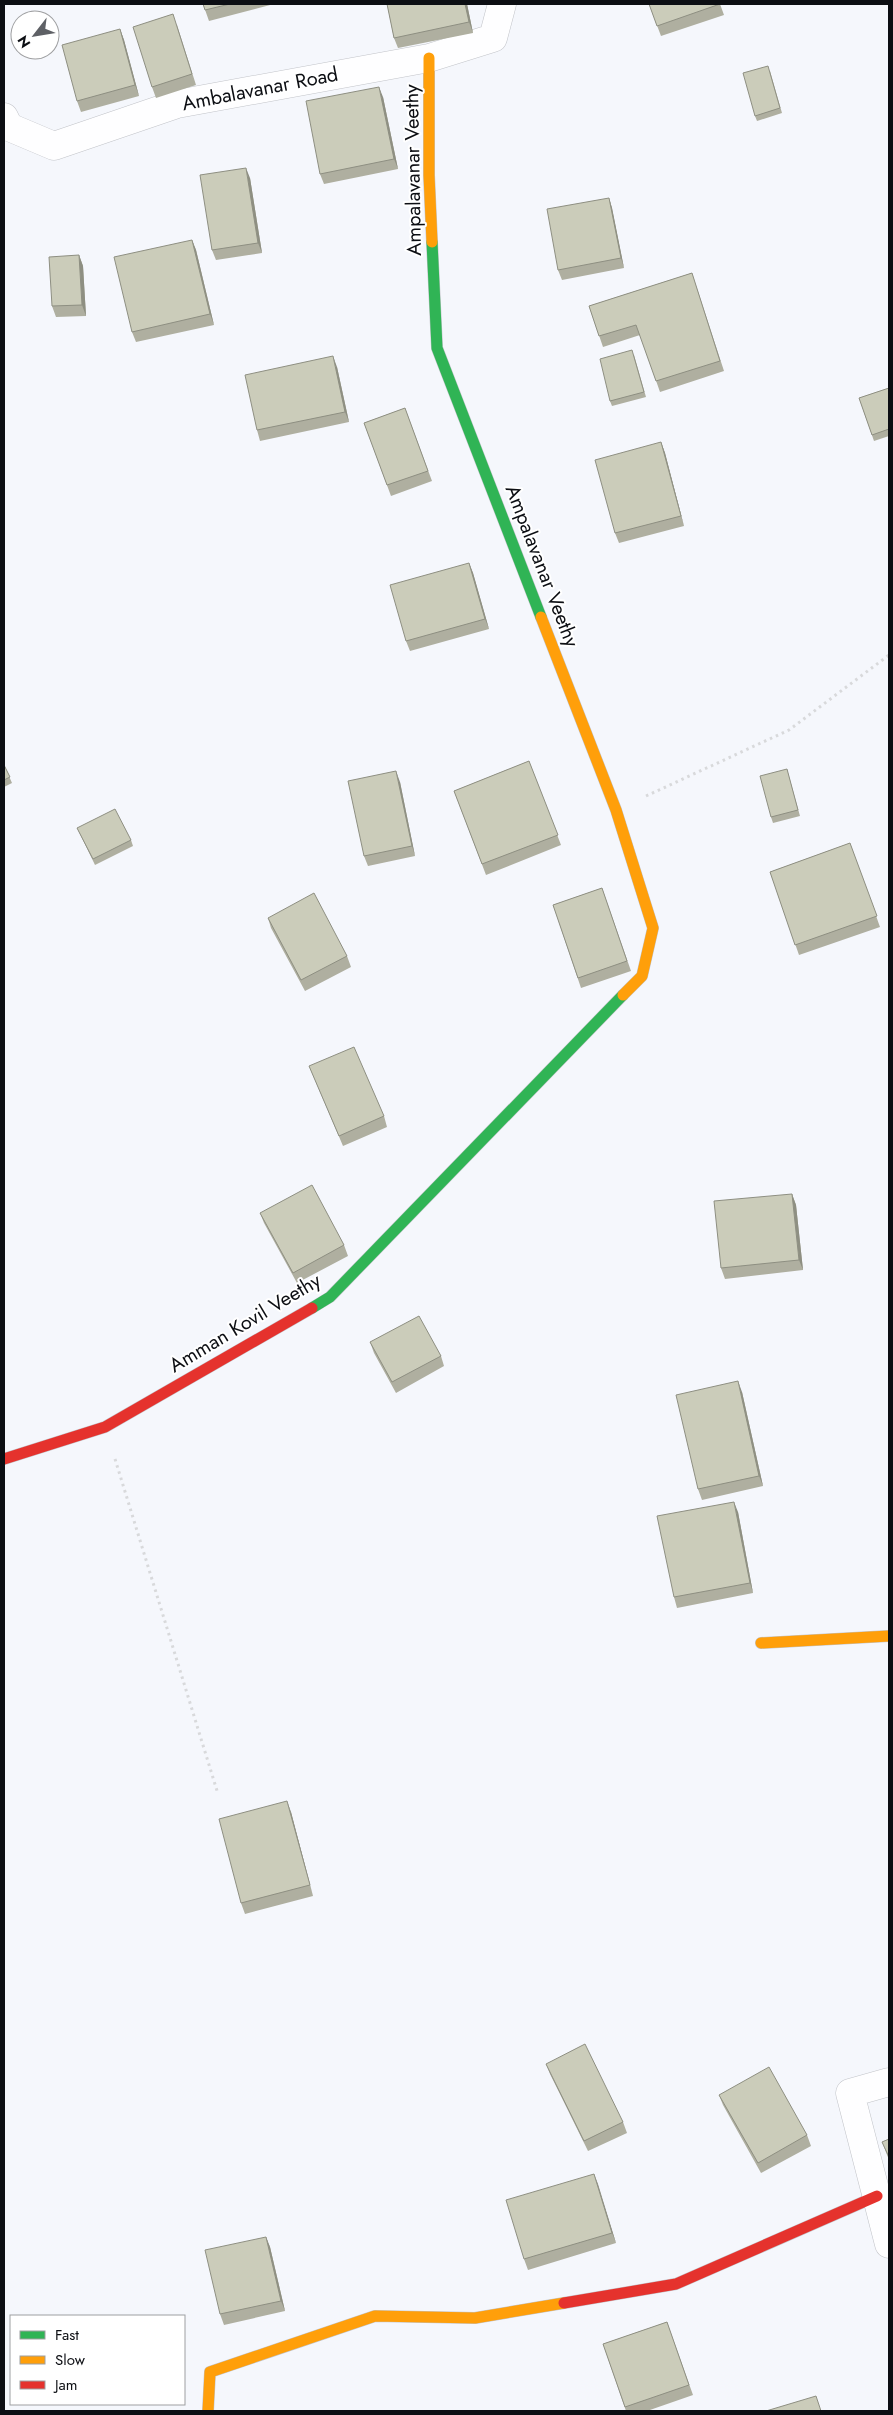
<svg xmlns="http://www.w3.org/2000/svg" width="893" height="2415" viewBox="0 0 893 2415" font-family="Jost,sans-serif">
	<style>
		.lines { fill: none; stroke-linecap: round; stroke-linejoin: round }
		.street-casing { stroke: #c2c4c9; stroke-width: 29 }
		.fast-casing { stroke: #c2c4c9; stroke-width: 12 }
		.slow-casing { stroke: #c2c4c9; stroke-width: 12 }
		.jam-casing { stroke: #c2c4c9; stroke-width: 12 }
		.path { stroke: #d8d9db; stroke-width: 3; stroke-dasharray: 2.5 4; stroke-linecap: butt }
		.street { stroke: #fefeff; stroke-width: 28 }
		.fast { stroke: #30b455; stroke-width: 11 }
		.slow { stroke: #ff9f0a; stroke-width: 11 }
		.jam { stroke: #e5322d; stroke-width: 11 }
		.wall { fill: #afafa0 }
		.shaded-wall { fill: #8e8f82 }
		.building { fill: #cbccba; stroke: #8e8f82 }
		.labels { text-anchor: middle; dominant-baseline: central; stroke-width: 4; stroke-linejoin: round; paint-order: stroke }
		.street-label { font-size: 20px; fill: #0c0e13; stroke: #fff }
	</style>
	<rect width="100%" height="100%" fill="#f5f7fc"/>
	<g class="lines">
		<defs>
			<path id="street" d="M4,117L9,127L54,146L177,104L429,58L493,38L502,4
				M889,2082L850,2093L889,2244"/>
			<path id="fast" d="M432,242L437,348L541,617
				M312,1308L330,1297L623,995"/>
			<path id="slow" d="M429,58V175L432,242
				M541,617L616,810L653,928L642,976L623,995
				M761,1643L889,1636
				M208,2411L210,2372L375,2316L475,2318L564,2303"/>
			<path id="jam" d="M4,1459L105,1427L312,1308
				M564,2303L676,2284L877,2196"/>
		</defs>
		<use href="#street" class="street-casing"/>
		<use href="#fast" class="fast-casing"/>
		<use href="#slow" class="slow-casing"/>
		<use href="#jam" class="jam-casing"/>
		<path class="path" d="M646,796L789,730L889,655
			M115,1459L218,1794"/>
		<use href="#street" class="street"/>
		<use href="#fast" class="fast"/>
		<use href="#slow" class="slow"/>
		<use href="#jam" class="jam"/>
	</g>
	<path class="wall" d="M203,4H274L209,21Z
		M387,4H467L473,33L398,48L394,38Z
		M649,4H720L724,15L661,36Z
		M177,25L196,85L156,98L152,87Z
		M120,29L124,40L139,96L81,112L77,101Z
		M770,71L782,113L757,121L755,116Z
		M383,97L398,169L324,184L320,174Z
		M250,178L262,253L216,260L212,250Z
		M609,198L612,208L624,268L562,280L558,270Z
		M192,240L196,250L214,325L136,342L132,332Z
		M79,255L83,266L86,316L56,317L52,306Z
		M692,273L724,371L660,392L640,335L603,347L589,306Z
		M634,355L646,397L612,406L610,401Z
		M337,367L349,422L260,441L257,430Z
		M889,388V436L874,441L859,398Z
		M405,408L432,481L391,496L364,423Z
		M661,442L665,453L684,526L619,543L615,533Z
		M469,563L473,573L489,629L410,651L406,641Z
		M529,761L561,845L486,875L454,791Z
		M4,765L12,783L4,787Z
		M787,769L800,816L773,823L771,817Z
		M400,782L415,856L368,866L364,856Z
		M77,828L131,840L133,846L95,865Z
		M850,843L880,927L799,955L770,872Z
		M602,888L631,971L581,988L553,905Z
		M268,918L347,956L351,967L305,991L271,928Z
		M309,1066L384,1116L387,1127L343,1146Z
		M792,1194L796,1205L803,1270L725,1279L721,1268Z
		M260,1213L344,1245L348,1256L297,1283L264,1223Z
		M370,1342L441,1356L444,1366L396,1393L374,1353Z
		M742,1392L763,1486L702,1500L698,1489Z
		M738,1512L753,1593L677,1608L674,1597Z
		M291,1812L313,1896L245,1914L241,1903Z
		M546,2064L623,2122L627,2133L588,2151L550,2074Z
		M719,2095L807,2135L811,2146L761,2173L723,2105Z
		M889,2139V2160L882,2142Z
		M594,2174L616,2243L528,2270L524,2259Z
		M266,2237L270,2247L285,2311L224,2325L220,2314Z
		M667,2322L693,2395L647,2411H626L603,2344Z"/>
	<path class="shaded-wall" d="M465,4H467L473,33L469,22Z
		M120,29L124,40L139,96L135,85Z
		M379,87L383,97L398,169L394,159Z
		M246,168L250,178L262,253L258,243Z
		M609,198L612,208L624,268L621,258Z
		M192,240L196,250L214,325L210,314Z
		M79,255L83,266L86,316L82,305Z
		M333,356L337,367L349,422L345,412Z
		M661,442L665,453L684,526L681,516Z
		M469,563L473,573L489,629L485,619Z
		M396,771L400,782L415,856L412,846Z
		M792,1194L796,1205L803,1270L799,1260Z
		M738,1381L742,1392L763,1486L759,1476Z
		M734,1502L738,1512L753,1593L750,1583Z
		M287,1801L291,1812L313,1896L310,1885Z
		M594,2174L598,2184L616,2243L612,2233Z
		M266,2237L270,2247L285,2311L281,2301Z"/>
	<path class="building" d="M203,4H230L205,10Z
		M387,4H465L469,22L394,38Z
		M649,4H720L657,26Z
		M173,14L192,74L152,87L133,27Z
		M120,29L135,85L77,101L62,45Z
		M768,66L780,108L755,116L743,73Z
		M379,87L394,159L320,174L306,101Z
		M246,168L258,243L212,250L200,175Z
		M609,198L621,258L558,270L547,209Z
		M192,240L210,314L132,332L114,257Z
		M79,255L82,305L52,306L49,257Z
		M692,273L720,361L656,381L636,325L599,336L589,306Z
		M632,350L644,392L610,401L600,359Z
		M333,356L345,412L257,430L245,375Z
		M889,388V429L872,435L859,398Z
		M405,408L428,471L387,485L364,423Z
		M661,442L681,516L615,533L595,460Z
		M469,563L485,619L406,641L390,585Z
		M529,761L558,835L482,864L454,791Z
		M4,765L10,777L4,780Z
		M787,769L798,810L771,817L760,776Z
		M396,771L412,846L364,856L348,781Z
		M115,809L131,840L93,859L77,828Z
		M850,843L877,916L795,945L770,872Z
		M602,888L627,961L578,978L553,905Z
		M314,893L347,956L301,980L268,918Z
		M354,1047L384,1116L339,1136L309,1066Z
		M312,1185L344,1245L293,1273L260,1213Z
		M792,1194L799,1260L721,1268L714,1201Z
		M419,1316L441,1356L392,1382L370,1342Z
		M738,1381L759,1476L698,1489L676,1395Z
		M734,1502L750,1583L674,1597L657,1516Z
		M287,1801L310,1885L241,1903L219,1819Z
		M585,2044L623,2122L584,2141L546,2064Z
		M769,2067L807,2135L758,2163L719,2095Z
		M889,2139V2157L882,2142Z
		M594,2174L612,2233L524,2259L506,2200Z
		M266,2237L281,2301L220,2314L205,2250Z
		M667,2322L689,2385L625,2407L603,2344Z
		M816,2396L821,2411H766Z"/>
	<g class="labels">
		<g class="street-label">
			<text transform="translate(260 89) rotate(-11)">Ambalavanar Road</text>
			<text transform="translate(413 170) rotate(-91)">Ampalavanar Veethy</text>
			<text transform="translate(542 566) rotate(69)">Ampalavanar Veethy</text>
			<text transform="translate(245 1323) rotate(-31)">Amman Kovil Veethy</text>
		</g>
	</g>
	<rect width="893" height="2415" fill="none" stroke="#0c0e13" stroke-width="10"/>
	<rect x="10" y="2315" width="175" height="90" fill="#ffffff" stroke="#9e9fa1"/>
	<rect x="20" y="2331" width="25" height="8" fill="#30b455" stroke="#9e9fa1"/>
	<text x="55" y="2340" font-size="15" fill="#0c0e13">Fast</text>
	<rect x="20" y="2356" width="25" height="8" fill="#ff9f0a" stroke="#9e9fa1"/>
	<text x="55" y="2365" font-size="15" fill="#0c0e13">Slow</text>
	<rect x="20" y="2381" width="25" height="8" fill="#e5322d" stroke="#9e9fa1"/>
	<text x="55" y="2390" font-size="15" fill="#0c0e13">Jam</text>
	<g transform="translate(35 35) rotate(239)"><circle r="24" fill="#ffffff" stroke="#9e9fa1"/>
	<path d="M0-4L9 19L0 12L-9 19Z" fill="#5e6065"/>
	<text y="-8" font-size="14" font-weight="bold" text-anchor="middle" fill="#0c0e13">N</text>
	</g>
</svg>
